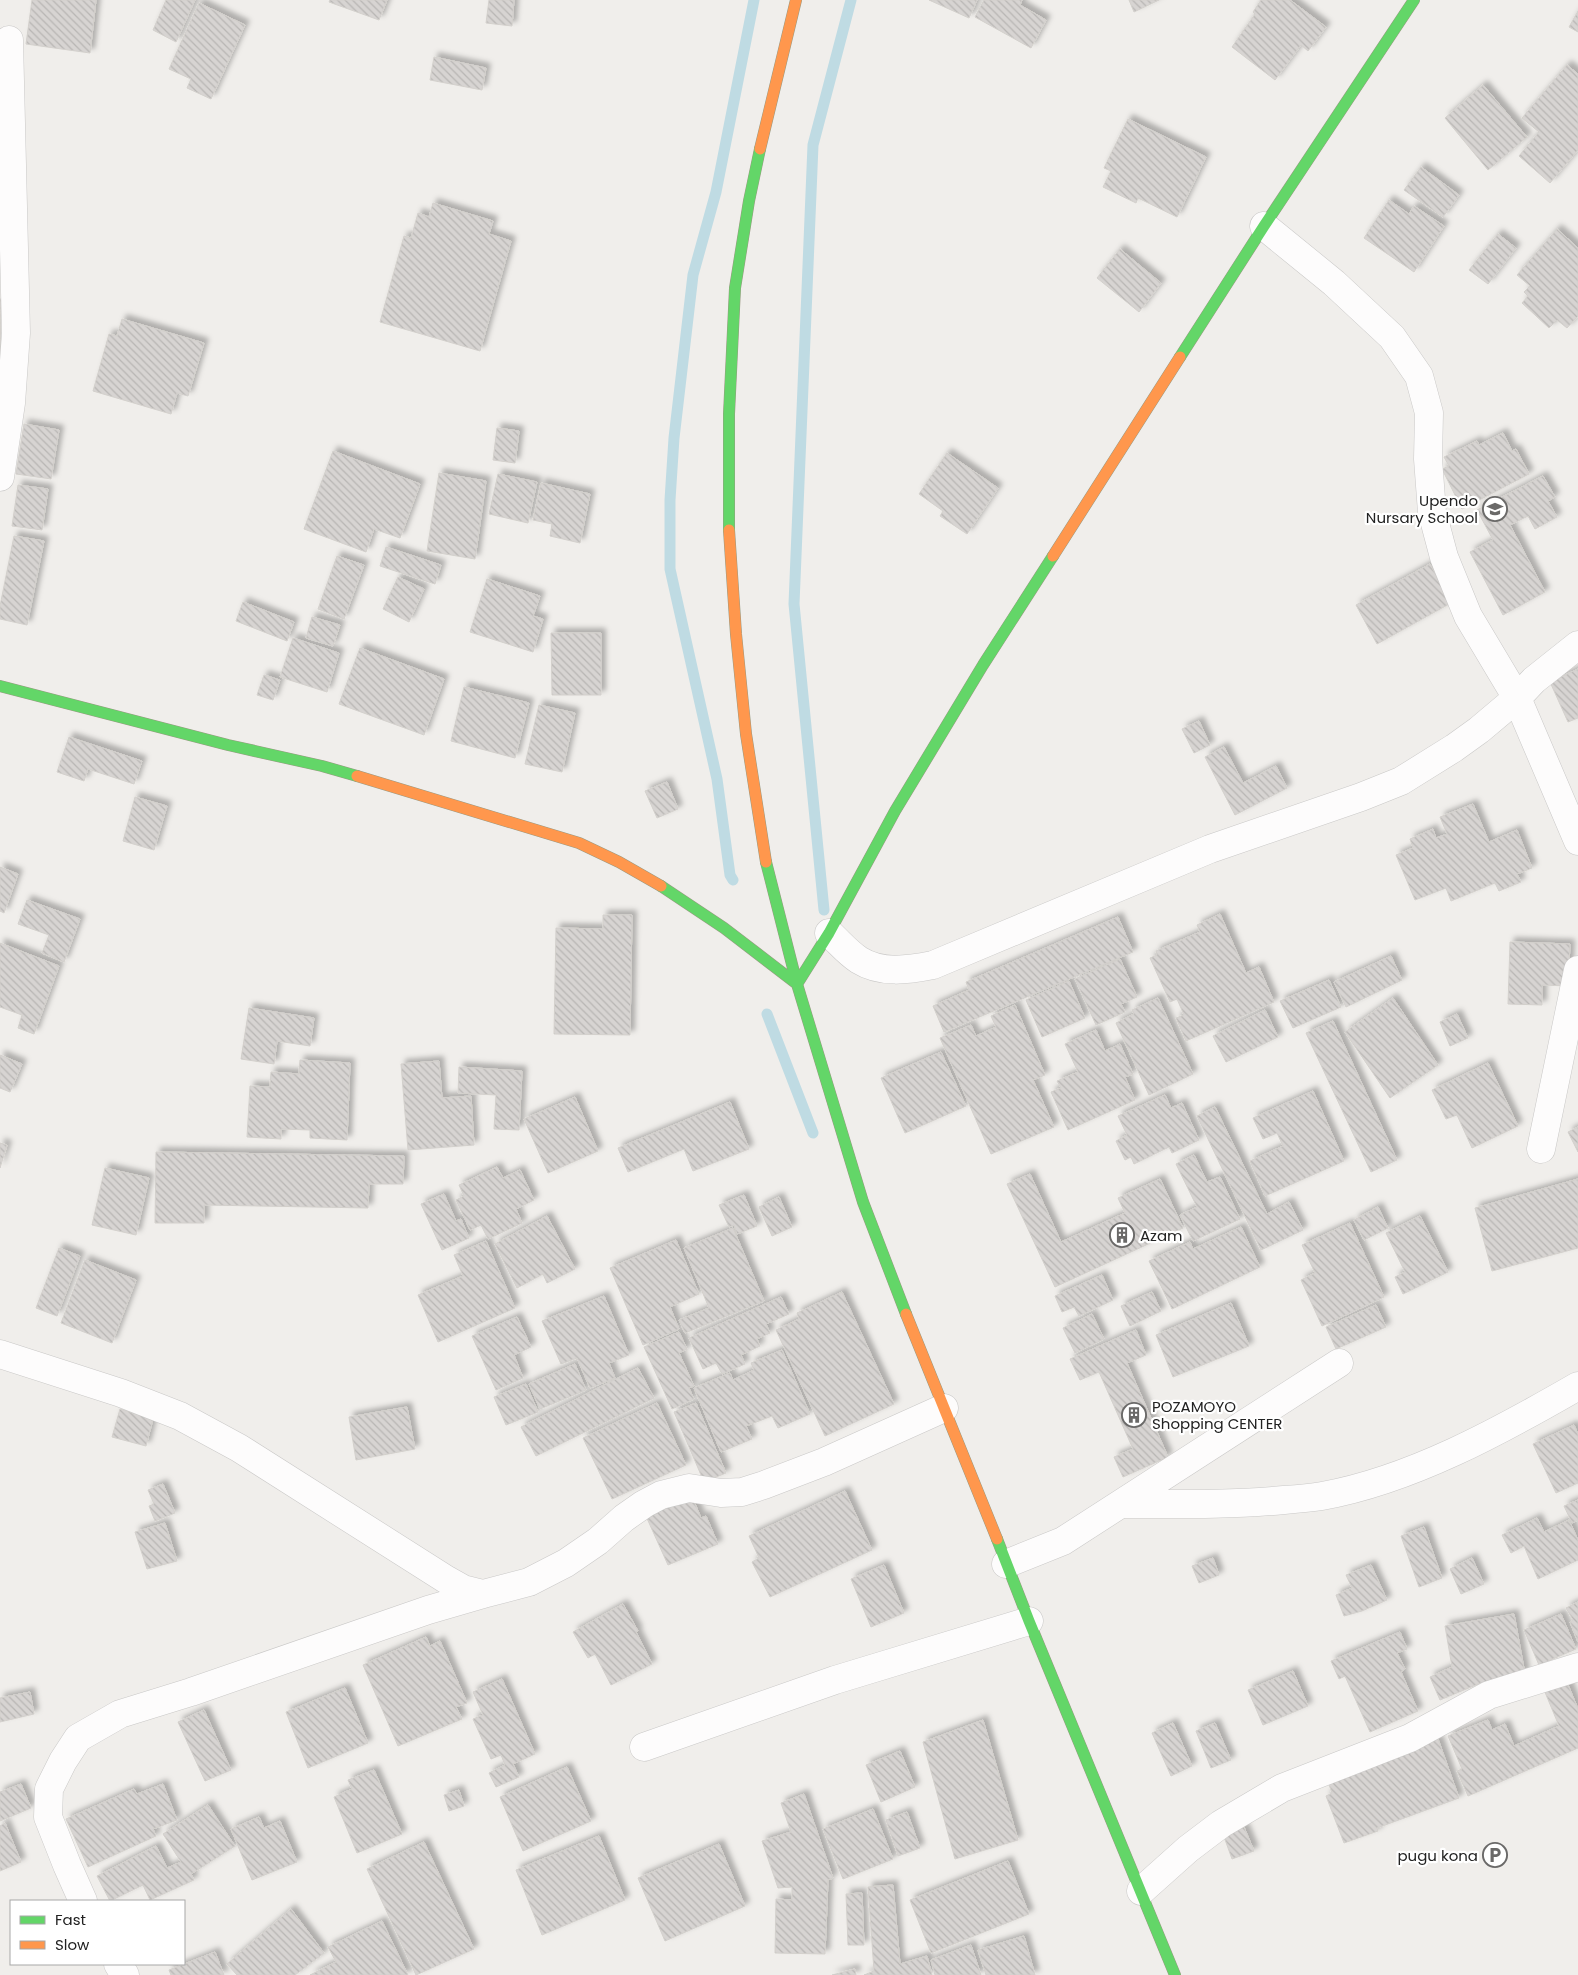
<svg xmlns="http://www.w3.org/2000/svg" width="1578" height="1975" viewBox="0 0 1578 1975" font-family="Poppins,sans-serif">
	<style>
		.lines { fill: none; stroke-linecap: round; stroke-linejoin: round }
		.stream { stroke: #bfdbe3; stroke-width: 11 }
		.building { fill: url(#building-back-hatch); stroke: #d3d0cc; filter: url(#shadow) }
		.street-casing { stroke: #c9c8c7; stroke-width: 29 }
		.fast-casing { stroke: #999a82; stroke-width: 12 }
		.slow-casing { stroke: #999a82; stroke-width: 12 }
		.street { stroke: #fdfcfc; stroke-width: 28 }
		.fast { stroke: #63d668; stroke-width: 11 }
		.slow { stroke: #ff974d; stroke-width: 11 }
		.labels { text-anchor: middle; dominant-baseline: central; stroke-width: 4.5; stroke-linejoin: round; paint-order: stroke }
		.poi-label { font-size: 15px; fill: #222; stroke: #fff; text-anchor: end }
	</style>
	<defs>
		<pattern id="building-back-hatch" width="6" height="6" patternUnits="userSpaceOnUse" patternTransform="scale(1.25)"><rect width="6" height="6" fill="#d7d4d2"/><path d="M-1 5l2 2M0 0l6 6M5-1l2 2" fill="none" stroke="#b8b6b4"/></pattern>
		<filter id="shadow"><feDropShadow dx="4.5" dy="-4.5" stdDeviation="2.5" flood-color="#0004"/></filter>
	</defs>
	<rect width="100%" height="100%" fill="#f0eeeb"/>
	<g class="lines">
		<path class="stream" d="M733,880L730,875L717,779L670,569V500L674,438L693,275L716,192L754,0
			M824,910L794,604L813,145L851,0
			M767,1014L813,1133"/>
	</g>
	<path class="building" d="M32,0H96L90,53L26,44Z
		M166,0H195L176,42L153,30Z
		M330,0H387L379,20L329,2Z
		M489,0H514L512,26L486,23Z
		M929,0H977L969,18Z
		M984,0H1022L1020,5L1046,20L1031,48L975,17Z
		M1129,0H1159L1134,12Z
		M1261,0H1290L1326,27L1308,51L1301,45L1275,80L1232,47L1255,14L1253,12Z
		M199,3L245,25L211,99L187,88L191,79L169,69Z
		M1578,11V32L1569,27Z
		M434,57L486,68L482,90L430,80Z
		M1567,65L1578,74V150L1550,183L1519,156L1539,132L1522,118Z
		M1483,85L1527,137L1488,170L1445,118Z
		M1128,119L1206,157L1177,217L1138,198L1136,203L1103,187L1111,171L1104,168Z
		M1421,167L1459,195L1443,217L1404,190Z
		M1389,200L1409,214L1414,206L1444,226L1414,272L1364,238Z
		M433,203L493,221L489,234L511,241L480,351L380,322L404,236L411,238L418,213L429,217Z
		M1557,229L1578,248V316L1567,328L1557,320L1549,328L1522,303L1528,296L1524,292L1530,286L1517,275Z
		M1498,234L1516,248L1488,284L1469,270Z
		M1120,249L1161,283L1139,312L1097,278Z
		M0,299H1L0,365Z
		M122,319L204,343L188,396L177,393L171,414L93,391L109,334L117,336Z
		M24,424L59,430L51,479L16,474Z
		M497,428L519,431L515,463L493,460Z
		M1503,433L1512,451L1516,449L1529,474L1462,509L1442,469L1449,466L1444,457L1477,441L1479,445Z
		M333,451L420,484L400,538L374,529L366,552L304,529Z
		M947,453L998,488L967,534L940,516L943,511L919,494Z
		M439,473L486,481L475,559L427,551Z
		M498,474L537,482L528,523L489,514Z
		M1543,476L1555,497L1548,501L1557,517L1535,529L1528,516L1510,525L1545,592L1503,615L1470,552L1493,540L1477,510Z
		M541,483L590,494L580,543L550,536L552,524L533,520Z
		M18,485L48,489L42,530L12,526Z
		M14,536L44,541L27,625L0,619V606Z
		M386,547L441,565L435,584L380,566Z
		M337,556L364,565L344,619L318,609Z
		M1430,564L1451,603L1377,644L1356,605Z
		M398,577L424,589L409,622L383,609Z
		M487,579L540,596L533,616L543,619L533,652L470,632Z
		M243,602L294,622L287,641L236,621Z
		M312,617L340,625L333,646L306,638Z
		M551,633H601V695H552Z
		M293,638L339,653L327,692L280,677Z
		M360,648L444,679L424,735L339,704Z
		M1578,669V718L1568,722L1550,682Z
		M264,675L280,680L273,700L257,695Z
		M464,687L529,703L515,758L451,741Z
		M539,705L575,713L562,772L525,764Z
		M1199,721L1210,745L1194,753L1182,729Z
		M69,737L142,761L134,784L88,769L84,781L57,772Z
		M1224,747L1243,783L1276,766L1287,788L1235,815L1205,757Z
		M667,782L678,809L657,818L645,791Z
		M135,797L167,806L154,850L123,841Z
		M1473,804L1489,842L1517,830L1532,868L1517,874L1521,882L1499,891L1495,883L1451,901L1446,888L1415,900L1396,855L1413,848L1410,839L1433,829L1436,838L1447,834L1440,817Z
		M0,867L18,874L4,913L0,911Z
		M27,900L80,919L64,962L42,953L49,935L18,924Z
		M1220,914L1246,973L1259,967L1274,1002L1186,1041L1176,1018L1184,1015L1177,999L1170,1002L1150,958L1157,955L1156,951L1200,932L1197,925Z
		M603,915H632L630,1035L554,1034L556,928L603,929Z
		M1118,917L1133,952L944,1032L933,1006L969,990L966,982Z
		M1510,942L1570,944L1568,986L1542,985V1005L1508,1004Z
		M0,943L59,966L34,1034L18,1028L22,1015L0,1007Z
		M1391,956L1402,980L1346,1007L1334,982Z
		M1120,959L1137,997L1121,1004L1125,1012L1096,1025L1075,979Z
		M1329,980L1341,1007L1293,1028L1280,1001Z
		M1069,981L1085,1018L1042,1037L1026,1000Z
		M1158,998L1193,1074L1149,1095L1116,1023L1134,1014L1132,1010Z
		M1393,998L1438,1065L1390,1098L1345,1032Z
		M1015,1005L1045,1075L1033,1080L1054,1127L991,1154L940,1038L971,1025L976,1036L996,1027L991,1016Z
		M249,1008L314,1018L310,1046L277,1041L274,1064L241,1059Z
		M1265,1010L1278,1037L1226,1062L1213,1036Z
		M1457,1014L1468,1038L1450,1046L1440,1022Z
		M1333,1021L1397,1160L1371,1172L1306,1033Z
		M1096,1030L1105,1051L1120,1044L1133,1074L1125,1077L1135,1100L1068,1130L1051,1092L1061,1088L1057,1081L1078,1072L1065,1044Z
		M941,1052L966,1106L905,1133L881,1078Z
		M0,1055L22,1064L10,1092L0,1088Z
		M300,1060L350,1063L347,1140L310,1138V1130L281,1129V1139L247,1137L250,1086L270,1087L271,1072L299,1074Z
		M439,1061L442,1098L471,1096L474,1145L408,1150L401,1064Z
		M1488,1063L1518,1126L1472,1148L1457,1115L1446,1119L1432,1090Z
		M459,1067L522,1071L519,1130L494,1129L496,1095L458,1093Z
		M1313,1091L1344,1161L1265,1196L1250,1161L1283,1146L1277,1133L1263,1139L1253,1118Z
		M1165,1095L1171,1108L1182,1103L1199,1140L1172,1153L1169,1147L1134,1164L1131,1157L1125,1160L1116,1141L1127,1135L1118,1116Z
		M575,1097L598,1151L548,1173L524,1119Z
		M730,1102L749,1149L693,1171L684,1149L628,1172L618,1148Z
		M1215,1107L1267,1214L1289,1202L1303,1230L1261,1250L1197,1116Z
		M1578,1127V1152L1568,1132Z
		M0,1143L7,1145L0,1168Z
		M156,1152L404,1156L403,1184H369L368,1208L204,1205V1223H155Z
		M1194,1155L1207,1182L1220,1177L1240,1219L1193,1241L1180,1215L1197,1207L1176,1164Z
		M497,1167L503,1178L520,1170L534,1200L516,1209L522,1223L488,1239L481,1225L470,1230L456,1200L464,1196L459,1185Z
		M105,1168L149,1178L136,1235L92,1225Z
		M1030,1174L1061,1242L1125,1213L1118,1198L1160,1179L1183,1228L1055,1287L1007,1184Z
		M1578,1179V1248L1492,1271L1475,1208Z
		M444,1194L456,1221L461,1219L469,1238L442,1250L421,1204Z
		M744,1195L757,1226L737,1234L734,1225L729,1227L719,1205Z
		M779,1197L792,1227L772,1236L759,1207Z
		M1378,1207L1388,1228L1364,1240L1354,1220Z
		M547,1216L575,1269L547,1283L543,1274L517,1288L495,1244Z
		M1420,1216L1448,1272L1403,1294L1395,1277L1405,1272L1386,1233Z
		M1350,1223L1384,1297L1322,1326L1301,1280L1315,1273L1302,1245Z
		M1241,1227L1260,1267L1172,1309L1149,1261L1190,1242L1193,1249Z
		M733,1228L764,1301L685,1333L679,1320L709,1308L684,1248Z
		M676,1240L699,1294L670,1307L679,1329L643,1345L610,1268Z
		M486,1241L515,1308L438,1342L418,1295L463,1276L454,1255Z
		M59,1248L80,1256L57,1316L36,1308Z
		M85,1260L136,1280L112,1343L61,1323Z
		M1102,1275L1113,1300L1079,1316L1074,1307L1062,1312L1055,1296Z
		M842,1292L894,1404L825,1436L776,1330L799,1319L797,1313Z
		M1152,1292L1161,1311L1130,1326L1121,1306Z
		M604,1296L629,1355L609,1363L615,1378L590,1388L577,1358L561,1364L542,1321Z
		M781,1297L789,1314L766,1324L770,1333L757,1339L760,1346L741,1355L745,1364L722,1374L716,1363L703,1369L689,1338Z
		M1231,1303L1249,1346L1173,1377L1156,1335Z
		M1376,1305L1386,1327L1336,1349L1326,1327Z
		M1092,1314L1104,1339L1075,1353L1063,1328Z
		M517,1317L531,1347L514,1355L523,1378L496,1390L472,1336Z
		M1136,1330L1146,1355L1127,1363L1168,1457L1123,1477L1114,1457L1133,1449L1099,1372L1080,1380L1070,1359Z
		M679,1332L687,1349L679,1353L694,1386L689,1388L694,1399L672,1409L644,1347Z
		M782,1350L810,1414L778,1428L772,1416L746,1426L752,1439L721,1452L694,1388L730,1373L733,1380L754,1370L751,1363Z
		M575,1364L586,1390L540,1409L529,1384Z
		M638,1368L654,1398L536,1456L521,1427Z
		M526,1384L538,1412L506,1425L494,1397Z
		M657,1403L686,1465L612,1499L583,1438Z
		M696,1403L726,1473L704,1482L674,1412Z
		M407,1407L415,1449L356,1460L349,1417Z
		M120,1409L153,1419L146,1446L112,1437Z
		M1574,1425L1578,1434V1483L1556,1493L1533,1444Z
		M163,1484L175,1513L155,1521L149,1506L154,1504L148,1490Z
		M845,1491L872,1550L770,1597L752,1562L759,1558L749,1536Z
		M691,1494L701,1518L706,1516L718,1544L668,1565L645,1514Z
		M1578,1500V1520L1572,1523L1564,1506Z
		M1537,1518L1544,1532L1569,1520L1578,1540V1560L1538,1579L1524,1546L1511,1553L1502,1535Z
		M165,1523L177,1561L147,1569L135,1532Z
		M1424,1527L1442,1578L1419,1587L1401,1536Z
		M1213,1558L1219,1575L1199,1583L1192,1566Z
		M1472,1558L1484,1584L1461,1594L1450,1569Z
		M884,1565L904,1613L871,1627L851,1579Z
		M1371,1565L1387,1600L1362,1611L1344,1616L1336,1595L1352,1588L1346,1575Z
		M1578,1602V1642L1570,1622L1573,1620L1566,1608Z
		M623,1604L638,1631L636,1632L652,1664L611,1685L595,1654L588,1658L573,1632Z
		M1514,1614L1525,1674L1483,1682L1440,1700L1430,1677L1452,1667L1445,1626Z
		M1561,1614L1576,1649L1539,1665L1524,1630Z
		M1400,1632L1407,1649L1397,1653L1405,1669L1401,1672L1418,1711L1370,1732L1345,1676L1339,1679L1331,1661Z
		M426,1637L430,1646L440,1641L467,1703L456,1707L462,1719L398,1746L363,1665Z
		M1293,1671L1308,1706L1263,1725L1248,1690Z
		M1564,1675L1578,1709V1748L1468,1796L1457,1771L1462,1769L1448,1736L1488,1720L1492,1730L1505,1724L1514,1746L1559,1726L1542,1685Z
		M502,1679L535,1754L513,1764L519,1777L496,1787L489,1773L505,1765L501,1755L491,1759L473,1719L483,1715L473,1692Z
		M345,1688L368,1743L308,1768L286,1712Z
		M30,1692L34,1714L0,1722V1698Z
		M204,1710L231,1770L205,1781L178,1722Z
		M983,1720L1018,1840L955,1859L923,1742Z
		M1173,1723L1192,1766L1171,1776L1152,1733Z
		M1215,1723L1231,1760L1211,1768L1196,1731Z
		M1438,1739L1459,1798L1377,1828L1378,1831L1344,1843L1326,1796L1332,1793L1327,1779Z
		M900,1751L915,1787L881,1802L866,1765Z
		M567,1767L591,1821L523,1851L500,1797Z
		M374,1770L402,1834L357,1853L334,1797L352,1789L348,1780Z
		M21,1784L31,1808L0,1821V1792Z
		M163,1784L177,1820L153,1829L156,1836L88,1867L66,1819L134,1789L137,1794Z
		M459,1790L464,1806L449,1811L444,1795Z
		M804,1794L833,1878L828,1880L825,1954L775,1953L776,1899L792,1900V1887L778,1888L762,1841L791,1832L781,1803Z
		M208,1805L235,1846L191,1874L194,1880L150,1900L143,1885L110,1901L97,1876L156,1846L167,1868L181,1862L163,1834Z
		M873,1809L893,1859L843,1879L823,1829Z
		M907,1812L920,1848L898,1856L886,1820Z
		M259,1817L264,1828L280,1821L297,1862L252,1880L231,1829Z
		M5,1823L21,1862L0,1871V1826Z
		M1244,1827L1254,1851L1232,1859L1223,1834Z
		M599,1836L625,1900L542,1935L516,1870Z
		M424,1842L474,1949L416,1975L367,1869Z
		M719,1844L745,1906L665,1941L638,1878Z
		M1008,1861L1029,1914L931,1953L910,1900Z
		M893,1885L900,1964L927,1956L932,1975H864L874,1971L868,1887Z
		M862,1893L864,1945H848L846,1894Z
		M291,1909L324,1953L295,1975H237L227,1964Z
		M382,1921L408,1975H310L336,1962L328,1947Z
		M1024,1936L1035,1975H986L978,1950Z
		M971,1945L981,1975H935L931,1960Z
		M215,1952L224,1975H171L169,1970Z
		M855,1969L856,1975H832Z"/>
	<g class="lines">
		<defs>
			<path id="street" d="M1264,226L1334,283L1392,337L1419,376L1429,413L1428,459L1432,512L1444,557L1468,616L1517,698L1578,841
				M0,477L11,403L16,333L9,40
				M829,933C839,942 848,953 859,960C881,974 908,970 933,965L1210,849L1361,797L1401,781L1454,748L1479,730L1517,698L1534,680L1578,645
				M1541,1149L1578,970
				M0,1354L121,1393L180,1416L239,1448L447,1580L463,1589L483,1594L529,1582L566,1563L598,1541L624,1518L644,1504L661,1495L689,1488L721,1493L742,1492L764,1485L824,1462L944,1408
				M1122,1504C1176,1504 1230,1505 1284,1500C1297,1499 1310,1498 1322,1496C1411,1480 1500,1431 1578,1386
				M1006,1564L1063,1541L1339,1363
				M644,1747L835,1680L1029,1621
				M1141,1891L1188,1849L1221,1824L1282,1788L1410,1738L1489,1695L1578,1667
				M83,1901L67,1865L48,1817L49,1789L63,1761L78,1738L120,1714L191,1692L428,1610L483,1594
				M118,1964L125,1975"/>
			<path id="fast" d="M1180,357L1264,226L1414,0
				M729,530V414L735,288L749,201L760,149
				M0,686L228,745L322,766L357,776
				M766,862L797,984L863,1202L906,1314
				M661,886L724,928L797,984L829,933L895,811L983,665L1053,556
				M997,1539L1029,1621L1175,1975"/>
			<path id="slow" d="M760,149L796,0
				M729,530L736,634L746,734L766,862
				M1053,556L1180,357
				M357,776L579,843L619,862L661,886
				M906,1314L997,1539"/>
		</defs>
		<use href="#street" class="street-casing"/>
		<use href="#fast" class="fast-casing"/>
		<use href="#slow" class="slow-casing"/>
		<use href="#street" class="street"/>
		<use href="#fast" class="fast"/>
		<use href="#slow" class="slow"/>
	</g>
	<defs>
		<symbol id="school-ring" viewBox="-11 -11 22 22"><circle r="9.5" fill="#fff" stroke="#6a6968" stroke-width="1.5"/><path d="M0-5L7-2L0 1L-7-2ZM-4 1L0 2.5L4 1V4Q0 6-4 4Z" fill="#6a6968"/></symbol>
		<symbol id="building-ring" viewBox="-11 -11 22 22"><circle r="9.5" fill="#fff" stroke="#6a6968" stroke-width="1.5"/><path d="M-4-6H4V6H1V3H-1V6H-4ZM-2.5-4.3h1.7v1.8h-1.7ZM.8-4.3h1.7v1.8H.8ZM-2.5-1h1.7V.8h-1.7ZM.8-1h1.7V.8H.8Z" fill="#6a6968"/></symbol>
		<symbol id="parking-ring" viewBox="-11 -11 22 22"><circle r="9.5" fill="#fff" stroke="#6a6968" stroke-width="1.5"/><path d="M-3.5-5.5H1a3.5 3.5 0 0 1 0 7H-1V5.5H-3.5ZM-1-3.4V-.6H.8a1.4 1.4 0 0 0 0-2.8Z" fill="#6a6968"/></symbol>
	</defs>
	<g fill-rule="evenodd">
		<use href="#school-ring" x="1481" y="495" width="28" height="28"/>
		<use href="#building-ring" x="1108" y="1221" width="28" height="28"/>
		<use href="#building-ring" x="1120" y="1401" width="28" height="28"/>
		<use href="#parking-ring" x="1481" y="1841" width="28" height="28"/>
	</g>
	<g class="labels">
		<g class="poi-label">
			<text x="1478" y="500">Upendo<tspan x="1478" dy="17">Nursary School</tspan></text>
			<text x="1140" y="1235" text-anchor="start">Azam</text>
			<text x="1152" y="1406" text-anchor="start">POZAMOYO<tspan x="1152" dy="17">Shopping CENTER</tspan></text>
			<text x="1478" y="1855">pugu kona</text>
		</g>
	</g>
	<rect x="10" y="1900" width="175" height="65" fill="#ffffff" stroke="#a7a7a7"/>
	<rect x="20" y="1916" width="25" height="8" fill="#63d668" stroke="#a7a7a7"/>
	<text x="55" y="1925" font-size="15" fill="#222222">Fast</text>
	<rect x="20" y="1941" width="25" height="8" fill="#ff974d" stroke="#a7a7a7"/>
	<text x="55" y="1950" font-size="15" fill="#222222">Slow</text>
</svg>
